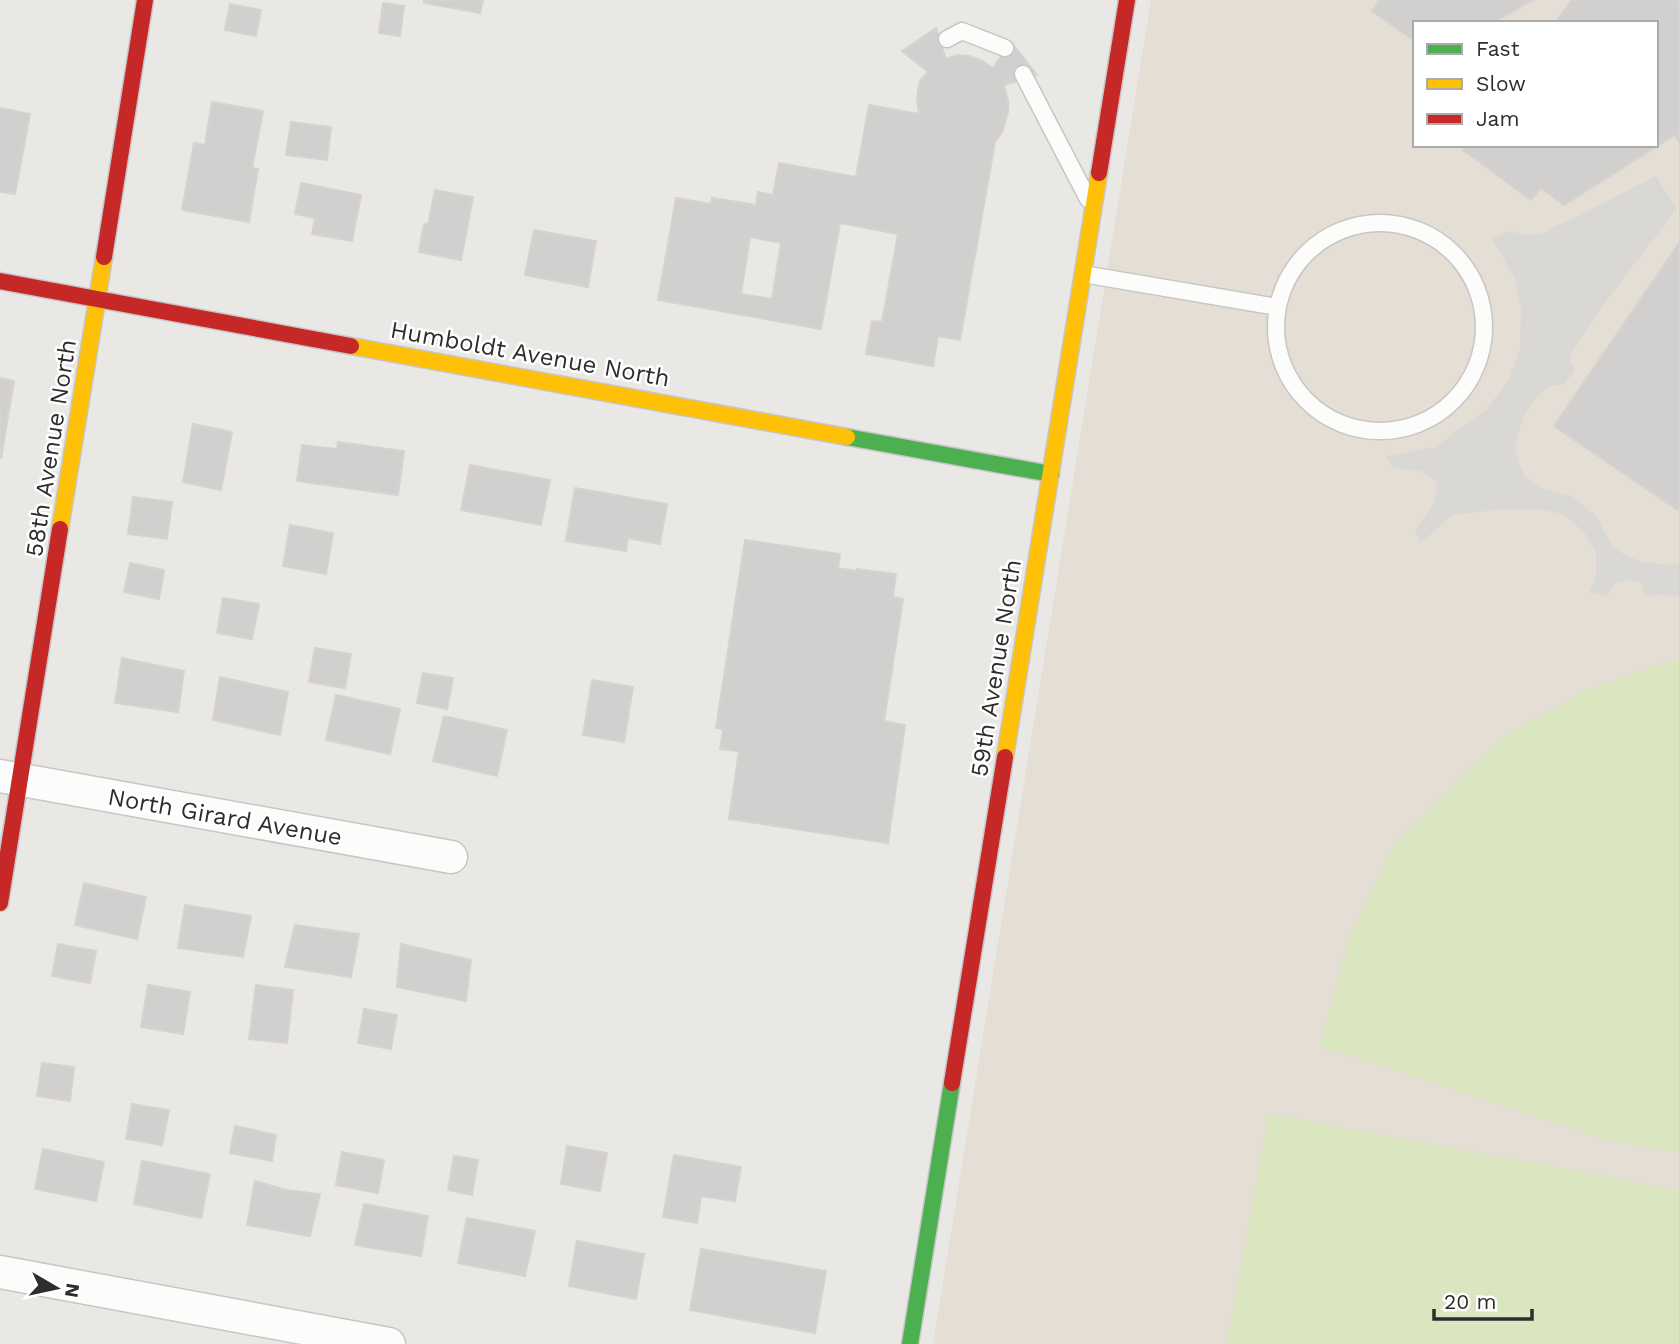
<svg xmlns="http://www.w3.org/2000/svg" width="1679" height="1344" viewBox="0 0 1679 1344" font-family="'Work Sans',sans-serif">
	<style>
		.education { fill: #e4ded4; fill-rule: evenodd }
		.pitch { fill: #d9e6c0 }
		.plaza { fill: #dad8d5 }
		.building { fill: #d2d0ce; stroke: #d5d3d1; stroke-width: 2; fill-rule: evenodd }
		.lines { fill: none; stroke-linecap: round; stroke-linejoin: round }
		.lane-casing { stroke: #c7c6c7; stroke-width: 19 }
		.street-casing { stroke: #c7c6c7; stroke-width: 35 }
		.fast-casing { stroke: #c7c6c7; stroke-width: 19 }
		.slow-casing { stroke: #c7c6c7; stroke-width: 19 }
		.jam-casing { stroke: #c7c6c7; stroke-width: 19 }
		.lane { stroke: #fcfcfb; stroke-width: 16 }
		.street { stroke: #fcfcfb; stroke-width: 32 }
		.fast { stroke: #4caf50; stroke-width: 16 }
		.slow { stroke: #ffc107; stroke-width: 16 }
		.jam { stroke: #c62828; stroke-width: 16 }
		.labels { text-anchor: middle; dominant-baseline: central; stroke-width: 5; stroke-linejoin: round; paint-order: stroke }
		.street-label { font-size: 24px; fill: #2d2d2d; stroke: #fff }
	</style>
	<rect width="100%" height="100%" fill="#eae8e5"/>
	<path class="education" d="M1151,0H1679V1344H933ZM1415,23H1656V145H1415Z"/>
	<path class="pitch" d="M1679,658V1152L1608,1140L1320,1046L1350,936L1395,844L1501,739L1589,689Z
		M1269,1114L1679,1190V1344H1227Z"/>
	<path class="plaza" d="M1656,176L1677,209L1616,288L1574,348L1570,359L1575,370L1564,385H1553L1542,391L1524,415L1518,434L1515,450L1520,465L1525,476L1531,482L1544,489L1571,496L1581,503L1596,516L1613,547L1623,554L1642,562L1670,565L1679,563V596L1662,595L1646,596L1641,582L1631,580L1614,583L1607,596L1590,592L1596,574V551L1584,532L1563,514L1537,509H1503L1452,515L1421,543L1415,530L1434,503L1437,483L1421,471L1392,468L1387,456L1435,447L1486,410L1509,379L1520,348L1521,309L1515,278L1492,239L1508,231L1526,235H1536L1546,232L1555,226L1570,220Z"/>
	<path class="building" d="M424,0H483L480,13L424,3Z
		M1379,0H1532L1493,23H1415V41L1372,11Z
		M1572,0H1679V142L1675,135L1564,205L1541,188L1531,200L1463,150L1466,145H1656V23H1555Z
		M383,3L404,6L400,36L379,33Z
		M230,4L261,10L256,36L225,30Z
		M936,28L946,59L957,55L969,56L982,61L993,68L1011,42L1037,75L1004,85L1008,101V112L1002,132L995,142L960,340L938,336L933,366L866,354L872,321L882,322L898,234L840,223L821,329L658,300L676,198L711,204L712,198L756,205L758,192L773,195L779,163L856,177L869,105L919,114L917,100L918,90L920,81L928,72L902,51ZM750,237L781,243L772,299L741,294Z
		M212,102L263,111L252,168L258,169L249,222L182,210L194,143L205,145Z
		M0,108L30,114L15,194L0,192Z
		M291,122L331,127L327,160L286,155Z
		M301,183L361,195L352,241L312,234L315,218L295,214Z
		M435,190L473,197L461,260L419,252L424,224L428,225Z
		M534,230L596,241L588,287L525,275Z
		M1679,243V511L1554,426Z
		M0,378L14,381L1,458H0Z
		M193,424L232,432L221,490L183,482Z
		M338,442L404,451L398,495L297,481L302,445L337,449Z
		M470,465L550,480L541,525L461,510Z
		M575,488L667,504L660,544L628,538L626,551L566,541Z
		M133,497L172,502L167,539L128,534Z
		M290,525L333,533L326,574L283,566Z
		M745,540L840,554L838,568L856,571L857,569L896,574L893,597L903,599L884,721L905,725L888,843L729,819L739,751L720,749L723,729L716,728Z
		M130,563L164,570L159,599L124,592Z
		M223,598L259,604L252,639L217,633Z
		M315,648L351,654L345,688L309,682Z
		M122,658L184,671L178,712L115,703Z
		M423,673L453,678L447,709L417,703Z
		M220,677L288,692L280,735L213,720Z
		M592,680L633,687L624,742L583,735Z
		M336,695L400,709L390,754L326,740Z
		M444,716L507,730L497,776L433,761Z
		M84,883L146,897L137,939L75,925Z
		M185,905L251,916L243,957L178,948Z
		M295,925L359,934L351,977L285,967Z
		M58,944L96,951L90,983L52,976Z
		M401,944L471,960L466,1001L397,987Z
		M148,985L190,992L183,1034L141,1027Z
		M256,985L293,990L287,1043L249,1039Z
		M364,1009L397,1015L391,1049L358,1043Z
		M42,1063L74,1067L70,1101L37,1096Z
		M132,1104L169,1110L162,1145L126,1139Z
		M235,1126L276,1135L272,1161L230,1153Z
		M567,1146L607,1153L600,1191L561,1184Z
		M43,1149L104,1162L96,1201L35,1189Z
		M342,1152L384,1160L378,1193L336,1185Z
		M674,1155L741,1167L735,1201L701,1196L697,1223L663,1217Z
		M454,1156L478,1160L472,1195L448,1190Z
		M142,1161L210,1174L201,1218L134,1204Z
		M255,1181L286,1190L320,1194L310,1236L247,1225Z
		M364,1204L428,1216L421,1256L355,1245Z
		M467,1218L535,1231L525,1276L458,1263Z
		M577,1241L644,1254L636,1299L569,1286Z
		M701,1249L826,1271L815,1333L690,1310Z"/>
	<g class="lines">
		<defs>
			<path id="lane" d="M947,39L962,31L1005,48
				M1023,74L1088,199
				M1276 327a104 104 0 1 1 208 0a104 104 0 1 1-208 0Z
				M1083,274L1277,307"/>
			<path id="street" d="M0,776L451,857
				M0,1272L389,1344"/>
			<path id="fast" d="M847,437L1051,474
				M910,1344L952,1083"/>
			<path id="slow" d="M351,346L847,437
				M60,529L104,257
				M1005,757L1099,173"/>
			<path id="jam" d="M1099,173L1127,0
				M104,257L145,0
				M0,281L351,346
				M0,903L60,529
				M952,1083L1005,757"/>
		</defs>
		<use href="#lane" class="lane-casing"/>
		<use href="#street" class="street-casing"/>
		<use href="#fast" class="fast-casing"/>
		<use href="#slow" class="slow-casing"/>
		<use href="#jam" class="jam-casing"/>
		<use href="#lane" class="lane"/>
		<use href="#street" class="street"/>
		<use href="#fast" class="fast"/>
		<use href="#slow" class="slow"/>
		<use href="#jam" class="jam"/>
	</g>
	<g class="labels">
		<g class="street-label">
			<text transform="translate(530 354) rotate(10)">Humboldt Avenue North</text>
			<text transform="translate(51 448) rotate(-81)">58th Avenue North</text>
			<text transform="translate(996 668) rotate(-81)">59th Avenue North</text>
			<text transform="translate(225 817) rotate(10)">North Girard Avenue</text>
		</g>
	</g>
	<rect x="1413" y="21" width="245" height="126" fill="#ffffff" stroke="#ababab" stroke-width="2"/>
	<rect x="1427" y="44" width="35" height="10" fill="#4caf50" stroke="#ababab" stroke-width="2"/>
	<text x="1476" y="56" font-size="21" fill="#2d2d2d">Fast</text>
	<rect x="1427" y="79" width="35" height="10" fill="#ffc107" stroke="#ababab" stroke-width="2"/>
	<text x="1476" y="91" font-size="21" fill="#2d2d2d">Slow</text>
	<rect x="1427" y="114" width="35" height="10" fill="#c62828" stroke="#ababab" stroke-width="2"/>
	<text x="1476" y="126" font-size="21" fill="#2d2d2d">Jam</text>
	<g transform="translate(56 1288) rotate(99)" stroke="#ffffff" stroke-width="5" paint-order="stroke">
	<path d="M0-5L12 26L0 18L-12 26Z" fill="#2d2d2d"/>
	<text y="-10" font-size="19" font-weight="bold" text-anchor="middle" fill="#2d2d2d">N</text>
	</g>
	<path d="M1434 1309v10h98v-10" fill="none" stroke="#2d2d2d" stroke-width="3.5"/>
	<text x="1444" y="1309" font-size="21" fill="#2d2d2d" stroke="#ffffff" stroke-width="5" paint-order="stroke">20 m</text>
</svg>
